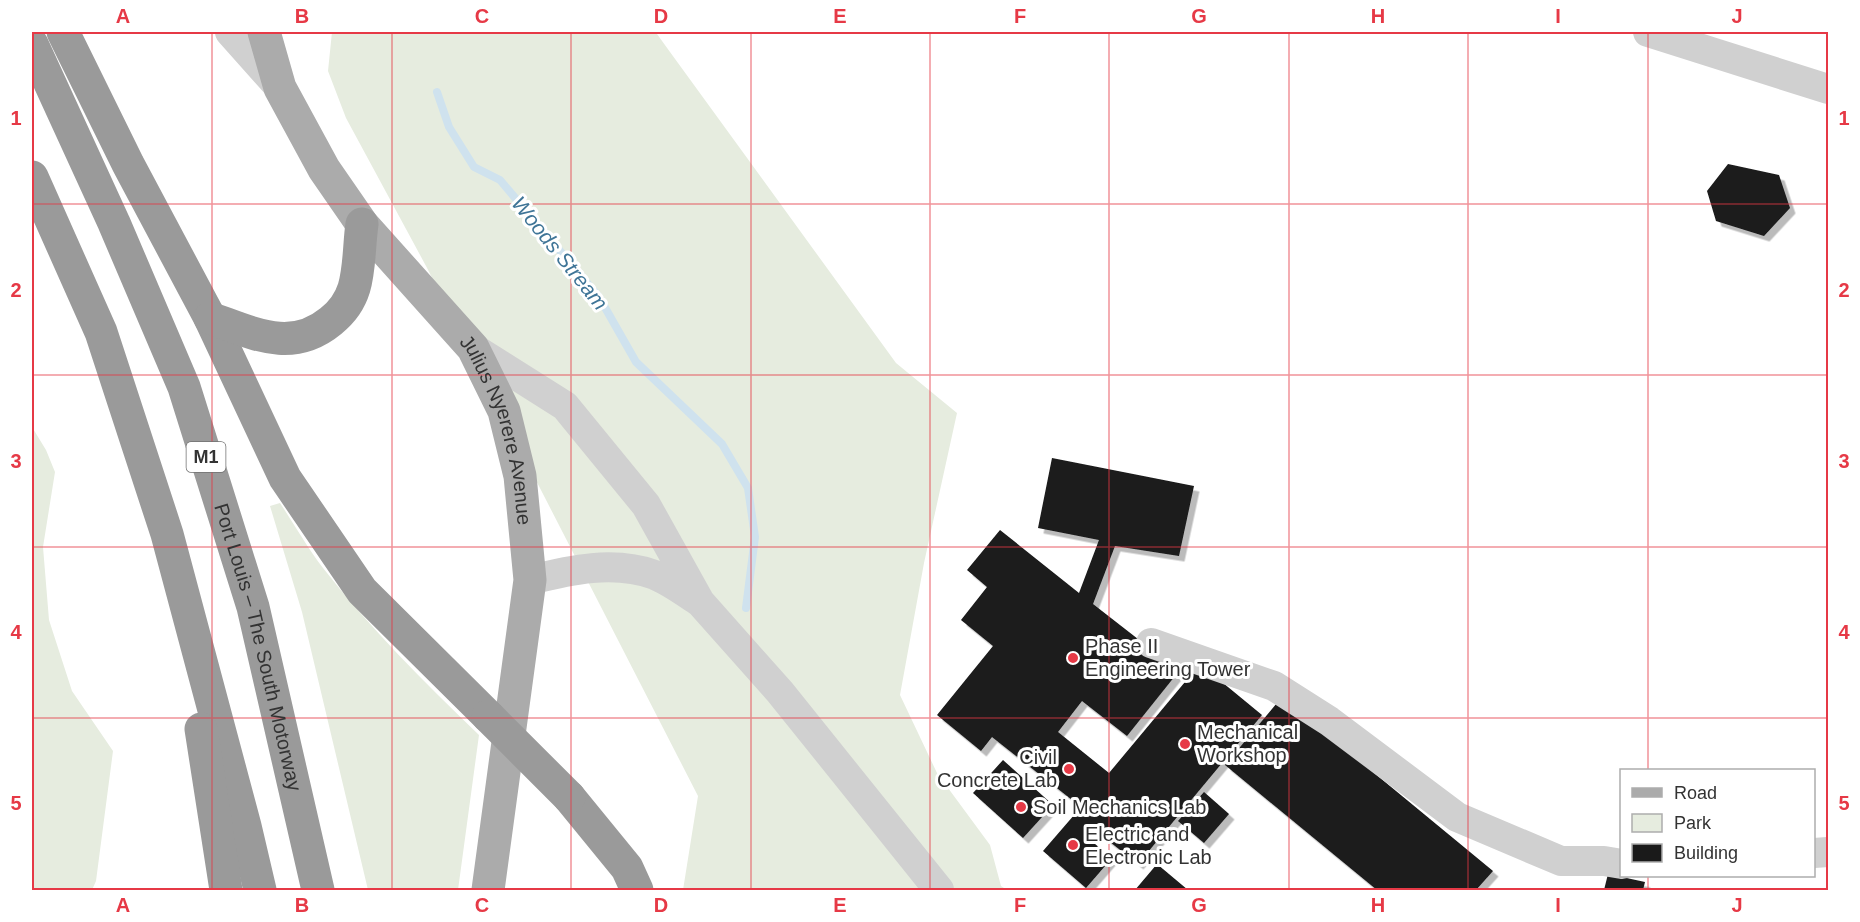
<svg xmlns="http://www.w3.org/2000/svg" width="1860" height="922" viewBox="0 0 1860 922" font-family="Arial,sans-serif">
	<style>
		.green { fill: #e6ecdf }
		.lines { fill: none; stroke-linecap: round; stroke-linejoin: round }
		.stream { stroke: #cfe2ee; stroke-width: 8 }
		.building { fill: #1a1a1a; filter: url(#shadow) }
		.minor { stroke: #d0d0d0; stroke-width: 30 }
		.major { stroke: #ababab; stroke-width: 33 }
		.highway { stroke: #9a9a9a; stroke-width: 33 }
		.highway-bridge { stroke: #9a9a9a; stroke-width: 33 }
		.grid { fill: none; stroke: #e63946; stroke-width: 1.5; stroke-opacity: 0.55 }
		.poi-dot { fill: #e63946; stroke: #fff; stroke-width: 2 }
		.labels { text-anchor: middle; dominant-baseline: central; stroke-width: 6; stroke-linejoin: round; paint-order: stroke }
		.shield { fill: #fff; stroke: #707070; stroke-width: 1.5 }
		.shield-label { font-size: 18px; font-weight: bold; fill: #333 }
		.street-label { font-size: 20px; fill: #333; stroke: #fff }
		.poi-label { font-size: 20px; fill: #333; stroke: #fff; text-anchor: start }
		.water-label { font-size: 21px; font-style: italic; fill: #3f7597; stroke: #fff }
		.neatline { fill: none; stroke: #e63946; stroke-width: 2 }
		.grid-label { font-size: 20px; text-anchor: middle; font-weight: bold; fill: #e63946 }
	</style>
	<defs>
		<filter id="shadow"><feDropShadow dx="5.5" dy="5.5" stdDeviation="0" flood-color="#0004"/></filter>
	</defs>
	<rect width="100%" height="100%" fill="#fff"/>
	<path class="green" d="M332,32H658L657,34L670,52L896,363L957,413L924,563L900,695L937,773L990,845L1001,886L1007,890H683L698,796L426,266L346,118L328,71Z
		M32,427L46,450L55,472L43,547L49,620L72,691L113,751L96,881L92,890H32Z
		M280,503C294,524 307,547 323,568C370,628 424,682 479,735L458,890H368L302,612L270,506Z"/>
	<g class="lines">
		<path class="stream" d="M437,92L449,127L474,167L500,180L599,297L636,362L722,444L748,488L755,537L746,608"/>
	</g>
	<path class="building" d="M1728,164L1779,175L1790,208L1764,236L1716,221L1707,191Z
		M1052,458L1194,486L1179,556L1115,546L1093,604L1179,671L1127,736L1082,701L1058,732L1109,773L1200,664L1262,715L1138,864L1096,831L1089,839L1112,858L1086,888L1043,851L1081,807L992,737L981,751L937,715L993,646L961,620L987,587L967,570L1000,530L1079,593L1099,540L1038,528Z
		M1282,697L1493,871L1476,890H1377L1225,765Z
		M1003,760L1053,805L1023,838L973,793Z
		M1204,792L1229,814L1204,843L1178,821Z
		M1157,864L1188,890H1135Z
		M1608,874L1645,882L1643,890H1604Z"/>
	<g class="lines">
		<path class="minor" d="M230,32L280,88
			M1648,32L1828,89
			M473,348L565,406L646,505L700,602L780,692L939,890
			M530,580C570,570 614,560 655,575C670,581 686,593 700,602
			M1151,643L1274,686L1329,721L1457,817L1561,861H1604L1622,864
			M1814,853L1828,852"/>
		<path class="major" id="s1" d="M264,32L280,88L324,169L362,224L473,348L504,411L520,476L530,580L488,890"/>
		<g class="highway">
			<path d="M63,32L128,164L210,318L285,478L362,591L488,716"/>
			<path id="s2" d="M32,44L114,223L184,387L253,607L318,890"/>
			<path d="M32,177L101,332L167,534L245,826L260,890"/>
			<path d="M210,318C253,333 291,354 331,321C341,313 350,301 354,288C360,268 359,244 362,224"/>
			<path d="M201,729L226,890"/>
			<path d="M569,797L627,868L637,890"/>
		</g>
		<path class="highway-bridge" d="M488,716L569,797"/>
	</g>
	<path class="grid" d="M212,32V890M392,32V890M571,32V890M751,32V890M930,32V890M1109,32V890M1289,32V890M1468,32V890M1648,32V770M32,204H1828M32,375H1828M32,547H1828M32,718H1828M1648,876V890"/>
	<g class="poi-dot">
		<circle cx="1073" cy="658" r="6"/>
		<circle cx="1185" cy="744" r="6"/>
		<circle cx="1069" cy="769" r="6"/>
		<circle cx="1021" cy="807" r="6"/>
		<circle cx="1073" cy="845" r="6"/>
	</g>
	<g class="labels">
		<rect class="shield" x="186.5" y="442" width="39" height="30" rx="4.5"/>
		<g class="shield-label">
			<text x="206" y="457">M1</text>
		</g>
		<g class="street-label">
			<text stroke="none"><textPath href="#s1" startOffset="470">Julius Nyerere Avenue</textPath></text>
			<text stroke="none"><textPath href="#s2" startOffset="646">Port Louis – The South Motorway</textPath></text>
		</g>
		<g class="poi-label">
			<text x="1085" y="646">Phase II<tspan x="1085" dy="23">Engineering Tower</tspan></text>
			<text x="1197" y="732">Mechanical<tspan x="1197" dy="23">Workshop</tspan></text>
			<text x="1057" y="757" text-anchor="end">Civil<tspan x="1057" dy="23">Concrete Lab</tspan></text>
			<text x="1033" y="807">Soil Mechanics Lab</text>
			<text x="1085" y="834">Electric and<tspan x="1085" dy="23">Electronic Lab</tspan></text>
		</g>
		<g class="water-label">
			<text transform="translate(560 253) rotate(51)">Woods Stream</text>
		</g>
	</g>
	<rect width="1860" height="922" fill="none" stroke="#ffffff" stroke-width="66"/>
	<rect x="1620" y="769" width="195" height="108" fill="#ffffff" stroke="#adadad" stroke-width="1.5"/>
	<rect x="1632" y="788" width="30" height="9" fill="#ababab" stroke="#adadad" stroke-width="1.5"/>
	<text x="1674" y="799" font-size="18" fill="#333333">Road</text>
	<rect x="1632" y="814" width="30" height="18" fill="#e6ecdf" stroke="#adadad" stroke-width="1.5"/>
	<text x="1674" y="829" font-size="18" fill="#333333">Park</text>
	<rect x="1632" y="844" width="30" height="18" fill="#1a1a1a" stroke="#adadad" stroke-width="1.5"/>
	<text x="1674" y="859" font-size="18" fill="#333333">Building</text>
	<rect x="33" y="33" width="1794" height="856" class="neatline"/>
	<g class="grid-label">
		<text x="123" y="23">A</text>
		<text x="302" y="23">B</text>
		<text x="482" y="23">C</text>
		<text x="661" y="23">D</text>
		<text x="840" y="23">E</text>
		<text x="1020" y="23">F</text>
		<text x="1199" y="23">G</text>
		<text x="1378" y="23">H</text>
		<text x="1558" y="23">I</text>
		<text x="1737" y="23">J</text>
		<text x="16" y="125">1</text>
		<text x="1844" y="125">1</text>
		<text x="16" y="297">2</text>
		<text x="1844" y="297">2</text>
		<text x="16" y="468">3</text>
		<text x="1844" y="468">3</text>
		<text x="16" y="639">4</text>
		<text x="1844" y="639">4</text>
		<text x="16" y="810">5</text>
		<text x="1844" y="810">5</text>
		<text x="123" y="912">A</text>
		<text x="302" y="912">B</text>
		<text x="482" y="912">C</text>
		<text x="661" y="912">D</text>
		<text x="840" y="912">E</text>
		<text x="1020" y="912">F</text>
		<text x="1199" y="912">G</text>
		<text x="1378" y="912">H</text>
		<text x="1558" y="912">I</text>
		<text x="1737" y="912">J</text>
	</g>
</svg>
